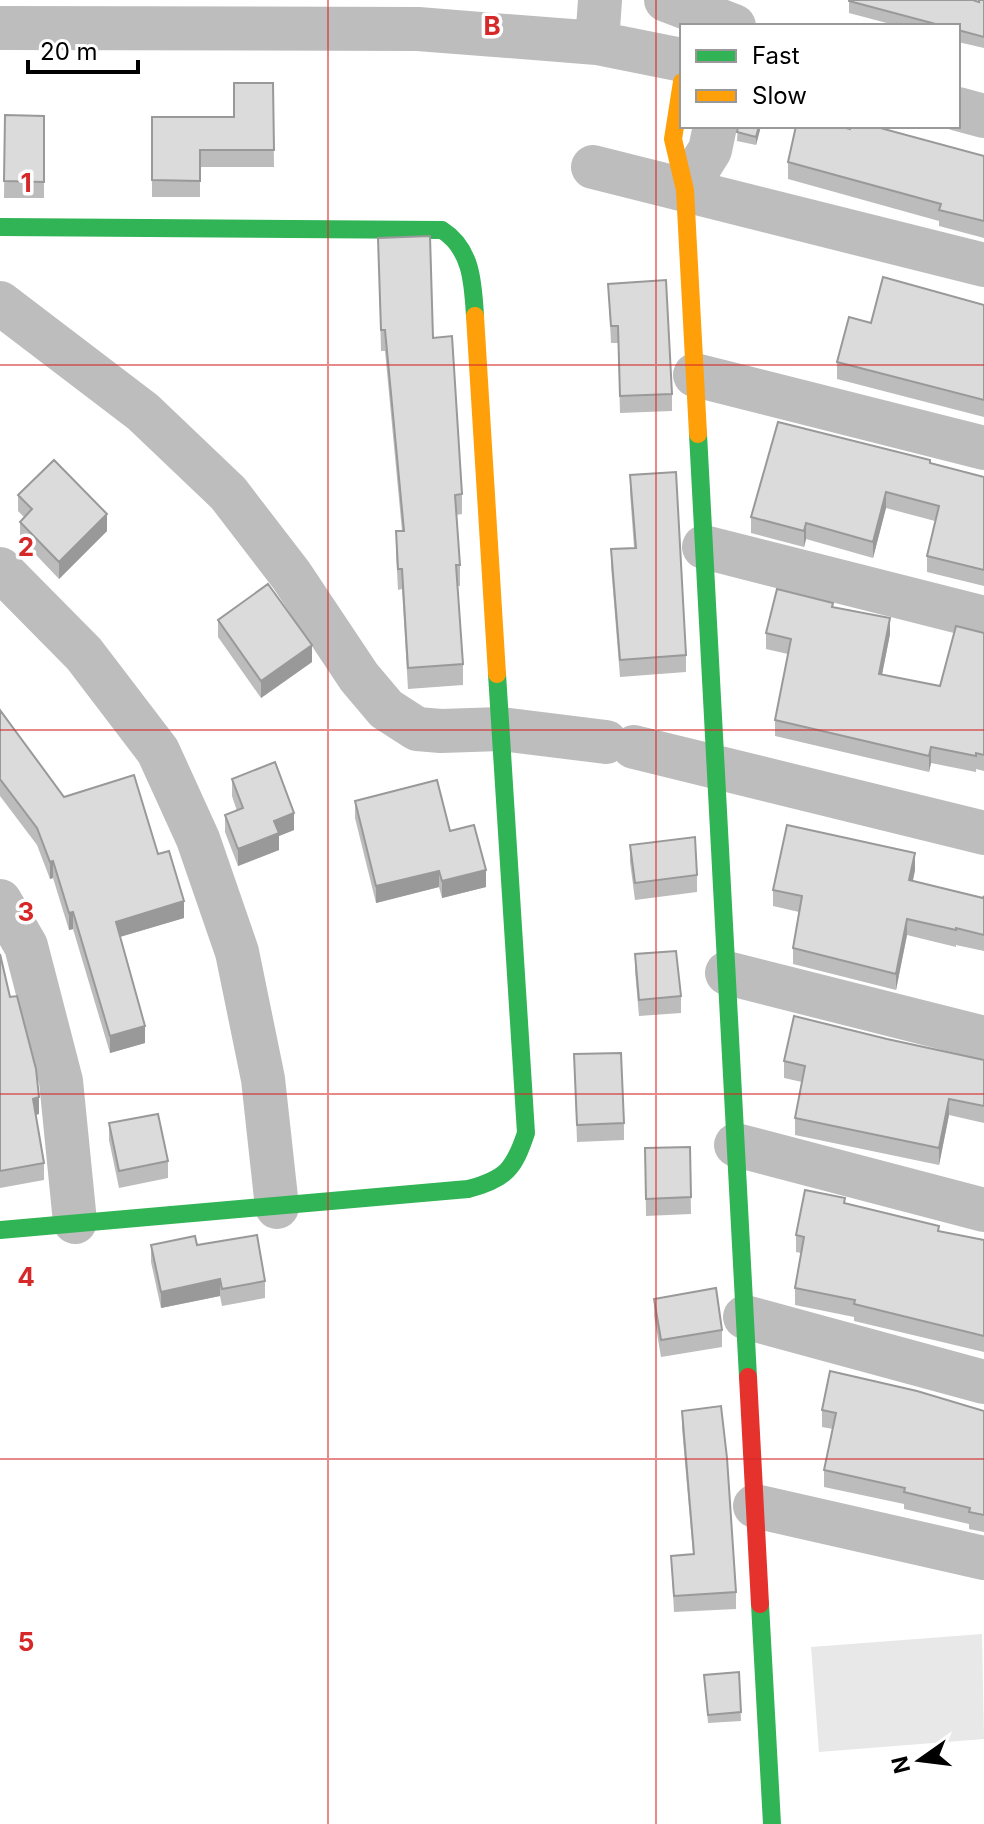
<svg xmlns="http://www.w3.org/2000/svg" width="984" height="1824" viewBox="0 0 984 1824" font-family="Inter,sans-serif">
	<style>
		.green { fill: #e8e8e8 }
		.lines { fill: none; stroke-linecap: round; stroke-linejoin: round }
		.street { stroke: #bdbdbd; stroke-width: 44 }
		.fast { stroke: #30b455; stroke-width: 18 }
		.slow { stroke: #ff9f0a; stroke-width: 18 }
		.jam { stroke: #e5322d; stroke-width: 18 }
		.wall { fill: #bcbcbc }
		.shaded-wall { fill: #999 }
		.building { fill: #dbdbdb; stroke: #999; stroke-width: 2 }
		.grid { fill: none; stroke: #d62828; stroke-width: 2; stroke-opacity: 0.55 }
		.grid-label { font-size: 26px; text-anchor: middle; font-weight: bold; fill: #d62828; stroke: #fff; stroke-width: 7; stroke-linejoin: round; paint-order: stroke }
	</style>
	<rect width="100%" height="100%" fill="#fff"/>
	<path class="green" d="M982,1634L984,1739L819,1752L811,1647Z"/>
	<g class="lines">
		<path class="street" d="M666,0L734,26
			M0,28L418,29L597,43L682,60
			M597,43L600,0
			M958,109L984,116
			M593,167L984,265
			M685,190L710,150L715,126
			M0,303L143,412L228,493L291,575L359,677L386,709L417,729L441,731L501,729L606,742
			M695,375L984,448
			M704,547L984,618
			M0,569L84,654L158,751L198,839L237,952L263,1079L277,1207
			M634,747L984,833
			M0,901L26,946L61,1081L75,1222
			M727,973L984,1038
			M736,1145L984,1210
			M745,1317L984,1382
			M755,1506L984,1558"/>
		<path class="fast" d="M0,227L442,230C472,249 473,284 475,316
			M698,434L748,1377
			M0,1230L468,1189C506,1179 514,1169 526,1133L497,674
			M760,1604L772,1824"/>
		<path class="slow" d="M682,82L673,139L685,190L698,434
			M475,316L497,674"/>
		<path class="jam" d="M748,1377L760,1604"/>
	</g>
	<path class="wall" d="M849,0L979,2L984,0V48L958,42V26H898L849,13Z
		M273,83L274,167H200V197H152V117H234Z
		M5,115L44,116V198H4Z
		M738,126H761L756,145L737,141Z
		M984,156V238L939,226V221L788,179V162Z
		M378,238L433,338L462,494V514L456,515L460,565V586H457L463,664V685L408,689L402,589L398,590L396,552V531H402L385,351H381Z
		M608,284L672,394V411L620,413L618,343H611Z
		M984,305V417L837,379V362L871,323Z
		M930,464L984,477V586L927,572V556L935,521L886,508L873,558L806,539L804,547L751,533V517Z
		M630,475L686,655V672L620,677L611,566V549L634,548L630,492Z
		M18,495L107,531L59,579L20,538V522L24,517L18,511Z
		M833,607L890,634L882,674L940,686L984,633V771L976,769V772L931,763L929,772L775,736V720L788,654L766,649V633Z
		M218,620L312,662L261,698L218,637Z
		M0,710L64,797L158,854L184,918L120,937L145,1043L110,1053L73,929L69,930L53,878L50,879L37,845L0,796Z
		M232,779L294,830L279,836V850L238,866L225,832V815L237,811L232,796Z
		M355,801L450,831L486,887L442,898L439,887L376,903L355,818Z
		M630,845L697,875V892L635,900L630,862Z
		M915,870L913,881L983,898L984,896V951L956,945V947L907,935L896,990L793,964V948L799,912L773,906V890Z
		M0,954L39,1114L36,1115L44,1163V1180L0,1188Z
		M635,954L681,996V1013L639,1016L635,971Z
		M887,1039L984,1060V1123L949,1115L939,1165L795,1135V1118L802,1082L784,1078V1061Z
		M574,1054L624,1123V1140L577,1142Z
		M109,1123L168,1161V1178L119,1188L109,1140Z
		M690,1147L691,1214L646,1216L645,1148Z
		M845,1203L939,1231L984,1240V1352L854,1321V1317L795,1305V1288L801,1253L796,1252V1235Z
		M151,1245H197L265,1281V1298L222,1306L220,1296L161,1308L151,1262Z
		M654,1299L722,1330V1347L661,1357L654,1316Z
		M822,1410L984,1411V1532L969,1529V1524L904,1509V1504L824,1487V1470L833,1429L822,1427Z
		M682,1411L736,1592V1609L674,1612L671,1556L693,1554L682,1428Z
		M739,1672L741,1721L708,1723L704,1675Z"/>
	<path class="shaded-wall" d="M759,126H761L756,145V137Z
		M886,492V508L873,558V542Z
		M107,514V531L59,579V562Z
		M806,523V539L804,547V531Z
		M890,618V634L879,690V674Z
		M312,645V662L261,698V681Z
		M931,747V763L929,772V756Z
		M294,813V830L279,836V850L238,866V849L274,821Z
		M915,853V870L909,897V880Z
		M53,861V878L50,879V862Z
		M486,870V887L442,898V881Z
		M439,871V887L376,903V886Z
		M184,901V918L116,938V922Z
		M73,912V929L69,930V913Z
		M907,919V935L896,990V974Z
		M145,1026V1043L110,1053V1036Z
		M39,1097V1114L33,1115V1099Z
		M949,1099V1115L939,1165V1148Z
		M220,1279V1296L161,1308V1292Z"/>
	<path class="building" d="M849,0H973L979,2V0H984V37L958,30V26H943L849,1Z
		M234,83H273L274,150H200V181L152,180V117H234Z
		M5,115L44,116V182L4,181Z
		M738,126H759L756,137L737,132Z
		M796,126H837L850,129V126H873L984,156V221L939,210L941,204L788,162Z
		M430,236L433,338L452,336L462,494L455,495L460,565H456L463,664L408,668L402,569H398L396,531H404L385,330H381L378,238Z
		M883,277L984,305V400L837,362L849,317L871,323Z
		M666,280L672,394L620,396L618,326H611L608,284Z
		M778,422L930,460V463L984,477V570L927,556L939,506L886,492L873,542L806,523L804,531L751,517Z
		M54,460L107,514L59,562L20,522L32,509L18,495Z
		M676,472L686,655L620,660L611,549L636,548L630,475Z
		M268,584L312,645L261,681L218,620Z
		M777,589L833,603L832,607L890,618L879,674L940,686L956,626L984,633V755L976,753V756L931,747L929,756L775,720L791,639L766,633Z
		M0,710L64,797L134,775L158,854L169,851L184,901L116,922L145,1026L110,1036L73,912L69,913L53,861L50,862L37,828L0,779Z
		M275,762L294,813L274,821L279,833L238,849L225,815L243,808L232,779Z
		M437,780L450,831L474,825L486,870L442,881L439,871L376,886L355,801Z
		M787,825L915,853L909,880L983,898L984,896V935L956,928V930L907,919L896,974L793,948L802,896L773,890Z
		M695,837L697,875L635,883L630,845Z
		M676,951L681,996L639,1000L635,954Z
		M0,954L10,997L17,996L36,1069L39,1097L33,1099L44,1163L0,1171Z
		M794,1016L887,1039L984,1060V1106L949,1099L939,1148L795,1118L805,1066L784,1061Z
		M621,1053L624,1123L577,1125L574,1054Z
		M158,1114L168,1161L119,1171L109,1123Z
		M690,1147L691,1197L646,1199L645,1148Z
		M805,1190L845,1198L844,1203L939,1226L938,1231L984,1240V1336L854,1304L855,1300L795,1288L804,1237L796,1235Z
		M257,1235L265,1281L222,1289L220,1279L161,1292L151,1245L195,1236L197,1245Z
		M716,1288L722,1330L661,1340L654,1299Z
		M830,1371L917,1391L984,1411V1515L969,1512L970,1508L904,1492L905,1488L824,1470L836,1413L822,1410Z
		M721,1406L727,1458L736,1592L674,1596L671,1556L694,1554L682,1411Z
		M739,1672L741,1712L708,1715L704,1675Z"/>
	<path class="grid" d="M328,0V1824M656,0V1824M0,365H984M0,730H984M0,1094H984M0,1459H984"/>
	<g class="grid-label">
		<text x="492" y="35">B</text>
		<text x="26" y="192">1</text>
		<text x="26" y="556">2</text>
		<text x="26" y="921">3</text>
		<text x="26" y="1286">4</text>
		<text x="26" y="1651">5</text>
	</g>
	<rect x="680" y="24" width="280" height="104" fill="#ffffff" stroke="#999999" stroke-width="2"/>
	<rect x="696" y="50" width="40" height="12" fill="#30b455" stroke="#999999" stroke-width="2"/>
	<text x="752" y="64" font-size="24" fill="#000000">Fast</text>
	<rect x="696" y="90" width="40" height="12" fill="#ff9f0a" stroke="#999999" stroke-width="2"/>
	<text x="752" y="104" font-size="24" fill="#000000">Slow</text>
	<g transform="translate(920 1760) rotate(256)" stroke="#ffffff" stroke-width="6" paint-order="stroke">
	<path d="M0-6L14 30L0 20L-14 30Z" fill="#000000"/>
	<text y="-12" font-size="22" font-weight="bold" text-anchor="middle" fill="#000000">N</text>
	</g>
	<path d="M28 60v12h110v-12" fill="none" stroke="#000000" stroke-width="4"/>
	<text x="40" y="60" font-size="24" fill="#000000" stroke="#ffffff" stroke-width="6" paint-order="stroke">20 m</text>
</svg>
